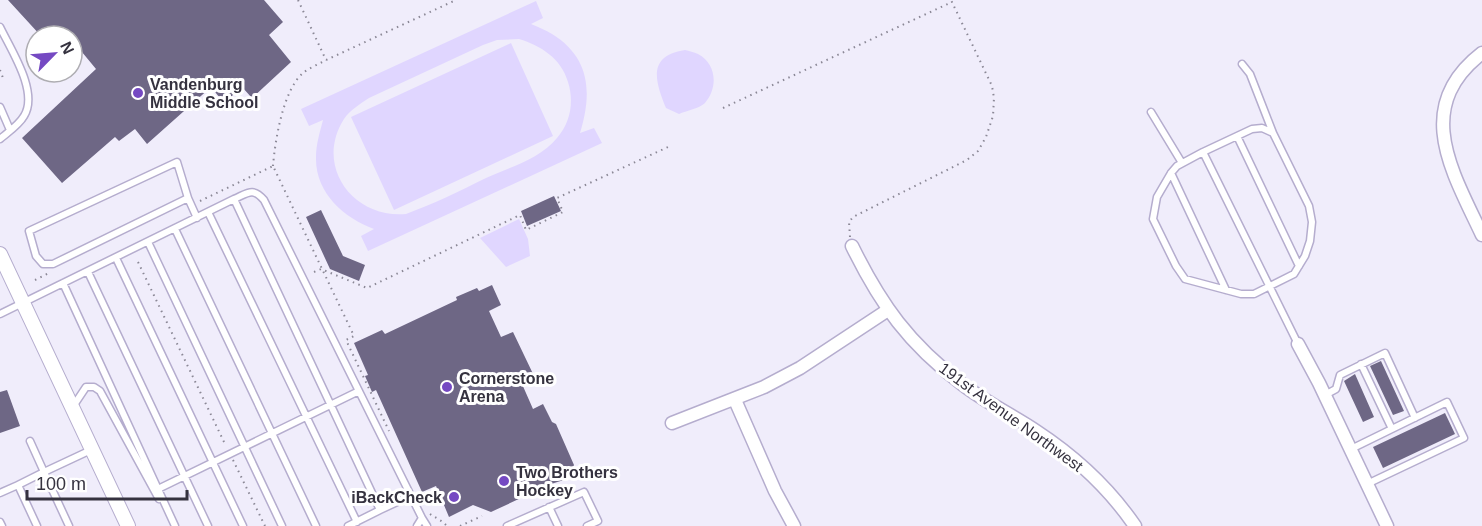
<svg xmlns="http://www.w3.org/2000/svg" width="1482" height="526" viewBox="0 0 1482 526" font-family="Helvetica,sans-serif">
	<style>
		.green { fill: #e0d6ff; fill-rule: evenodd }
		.building { fill: #6e6785 }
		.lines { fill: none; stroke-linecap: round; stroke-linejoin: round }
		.service-casing { stroke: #b5adce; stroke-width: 9 }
		.minor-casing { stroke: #b5adce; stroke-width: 15 }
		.tertiary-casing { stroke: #b5adce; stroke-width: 16 }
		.path { stroke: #8b8896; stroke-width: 2; stroke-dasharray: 1.5 4.5; stroke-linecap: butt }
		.service { stroke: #fff; stroke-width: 6 }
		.minor { stroke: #fff; stroke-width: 12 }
		.tertiary { stroke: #fff; stroke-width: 14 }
		.poi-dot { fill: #7549c2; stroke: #fff; stroke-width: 2 }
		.labels { text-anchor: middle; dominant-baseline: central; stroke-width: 6; stroke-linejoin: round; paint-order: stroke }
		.poi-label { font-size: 16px; font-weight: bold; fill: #35323f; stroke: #fff; text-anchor: start }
		.street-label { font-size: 16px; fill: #35323f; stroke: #fff }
	</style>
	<rect width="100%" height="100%" fill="#f0edfb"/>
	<path class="green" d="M536,1L543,18L531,24C538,27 546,30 552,34C591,58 592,94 580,133L594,128L602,143L368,251L361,236L374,229C344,218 315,193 316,157C316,144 320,132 323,120L309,126L301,109ZM519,39C541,46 561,58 568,82C574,101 571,122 557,138C540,159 510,167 486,178C460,191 433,204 406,214C353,219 314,166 344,119C350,110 360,104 369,98L483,45L497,40Z
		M511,43L553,136L394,210L351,117Z
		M685,50C689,51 694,52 698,54C717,64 718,88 705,103C700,108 686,111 679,114L666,108C655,81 647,56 685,50Z
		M519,219L528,239L530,256L506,267L480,238Z"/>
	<path class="building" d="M8,0H264L283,22L269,35L291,62L252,98L242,87L224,103L211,87L147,144L135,129L119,141L115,137L62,183L22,138L96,69L77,46L72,51V36H41Z
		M554,196L561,211L527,226L521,211Z
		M321,210L343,256L365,265L359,281L330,269L306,217Z
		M492,285L501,305L489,311L501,337L513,332L535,378L522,384L533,409L543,404L552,422L556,424L574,465L567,479L551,484L491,512L473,505L449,517L436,486L422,492L376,390L372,392L365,376L368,375L354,343L382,330L385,334L457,300L456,297L477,288L479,291Z
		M1381,361L1404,411L1393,415L1370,366Z
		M1355,374L1374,417L1363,422L1344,381Z
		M7,390L20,426L0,433V392Z
		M1445,413L1455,434L1383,468L1373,447Z"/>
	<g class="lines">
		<defs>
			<path id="service" d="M0,27C11,50 39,92 24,116C19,125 7,133 0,139
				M1242,64L1250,74L1273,133
				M0,107L10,130
				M1151,112L1182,163
				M1237,136L1299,266
				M1203,152L1252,129L1262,128L1273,133L1309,206L1312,222L1310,241L1305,256L1294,274L1254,294H1241L1185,279L1176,266L1153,219L1157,197L1171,173L1177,166L1203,152L1298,344
				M177,162L188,198L53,264H43L36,256L29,231Z
				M1171,173L1226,290
				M188,198L197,218
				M234,199L380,510L410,496
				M208,212L357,522
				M175,229L316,526
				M148,242L282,526
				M116,258L243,526
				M88,272L208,526
				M63,283L175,526
				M0,314L234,199C248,193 253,187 264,200L422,518L417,526
				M1361,364L1392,429
				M1325,395L1336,389L1340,375L1385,353L1415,418
				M74,405L86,387H94L100,391L159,499
				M30,441L44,472L18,485L37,526
				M1351,449L1447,402L1464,438L1367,484
				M158,489L359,391
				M0,493L18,485
				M549,507L558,526
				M422,518L427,526
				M0,522L2,526
				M69,526L44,472L91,450
				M348,526L380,510
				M507,526L584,492L598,521L587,526"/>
			<path id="minor" d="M1482,53C1412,107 1452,171 1482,235
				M852,246C881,305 909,344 962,384C985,402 1012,415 1036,431C1074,456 1109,488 1135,526
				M1298,344L1319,383L1387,526
				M735,400L775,491L794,526
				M672,423L764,387L800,368L888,310"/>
			<path id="tertiary" d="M0,254L128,526"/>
		</defs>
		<use href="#service" class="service-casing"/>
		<use href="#minor" class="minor-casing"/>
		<use href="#tertiary" class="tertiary-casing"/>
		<path class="path" d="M298,0L326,60
			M0,70L3,78
			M723,108L952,2
			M273,166C275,141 283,90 303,73C309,68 317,65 324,61L456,0
			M200,201L273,166L354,336L346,340L389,431
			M850,237L849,222L853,217L967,160L978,151L986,137L993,116L994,98L992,86L951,0
			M138,262L225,444
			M314,272L321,269L367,288L520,215L526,230L563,212L557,198L668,147
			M35,280L51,272
			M233,460L265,526
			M430,514L443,522L447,526
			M460,526L482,516"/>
		<use href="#service" class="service"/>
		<use href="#minor" class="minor"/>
		<use href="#tertiary" class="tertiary"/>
	</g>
	<g class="poi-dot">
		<circle cx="138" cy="93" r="6"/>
		<circle cx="447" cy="387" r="6"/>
		<circle cx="504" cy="481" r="6"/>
		<circle cx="454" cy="497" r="6"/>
	</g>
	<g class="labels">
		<g class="poi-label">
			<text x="150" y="84">Vandenburg<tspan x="150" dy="18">Middle School</tspan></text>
			<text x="459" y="378">Cornerstone<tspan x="459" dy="18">Arena</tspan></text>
			<text x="516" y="472">Two Brothers<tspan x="516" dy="18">Hockey</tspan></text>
			<text x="442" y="497" text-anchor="end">iBackCheck</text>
		</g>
		<g class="street-label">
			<text transform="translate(1011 417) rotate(36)">191st Avenue Northwest</text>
		</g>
	</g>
	<g transform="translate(54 54) rotate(65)"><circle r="28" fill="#ffffff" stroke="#aeadb2" stroke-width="1.5"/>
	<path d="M0-4.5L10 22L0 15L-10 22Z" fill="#7549c2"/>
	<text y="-9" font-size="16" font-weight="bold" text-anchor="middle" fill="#35323f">N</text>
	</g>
	<path d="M27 490v9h160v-9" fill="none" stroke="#35323f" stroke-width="3"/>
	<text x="36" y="490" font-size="18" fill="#35323f" stroke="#ffffff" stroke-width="4.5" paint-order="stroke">100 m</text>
</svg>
